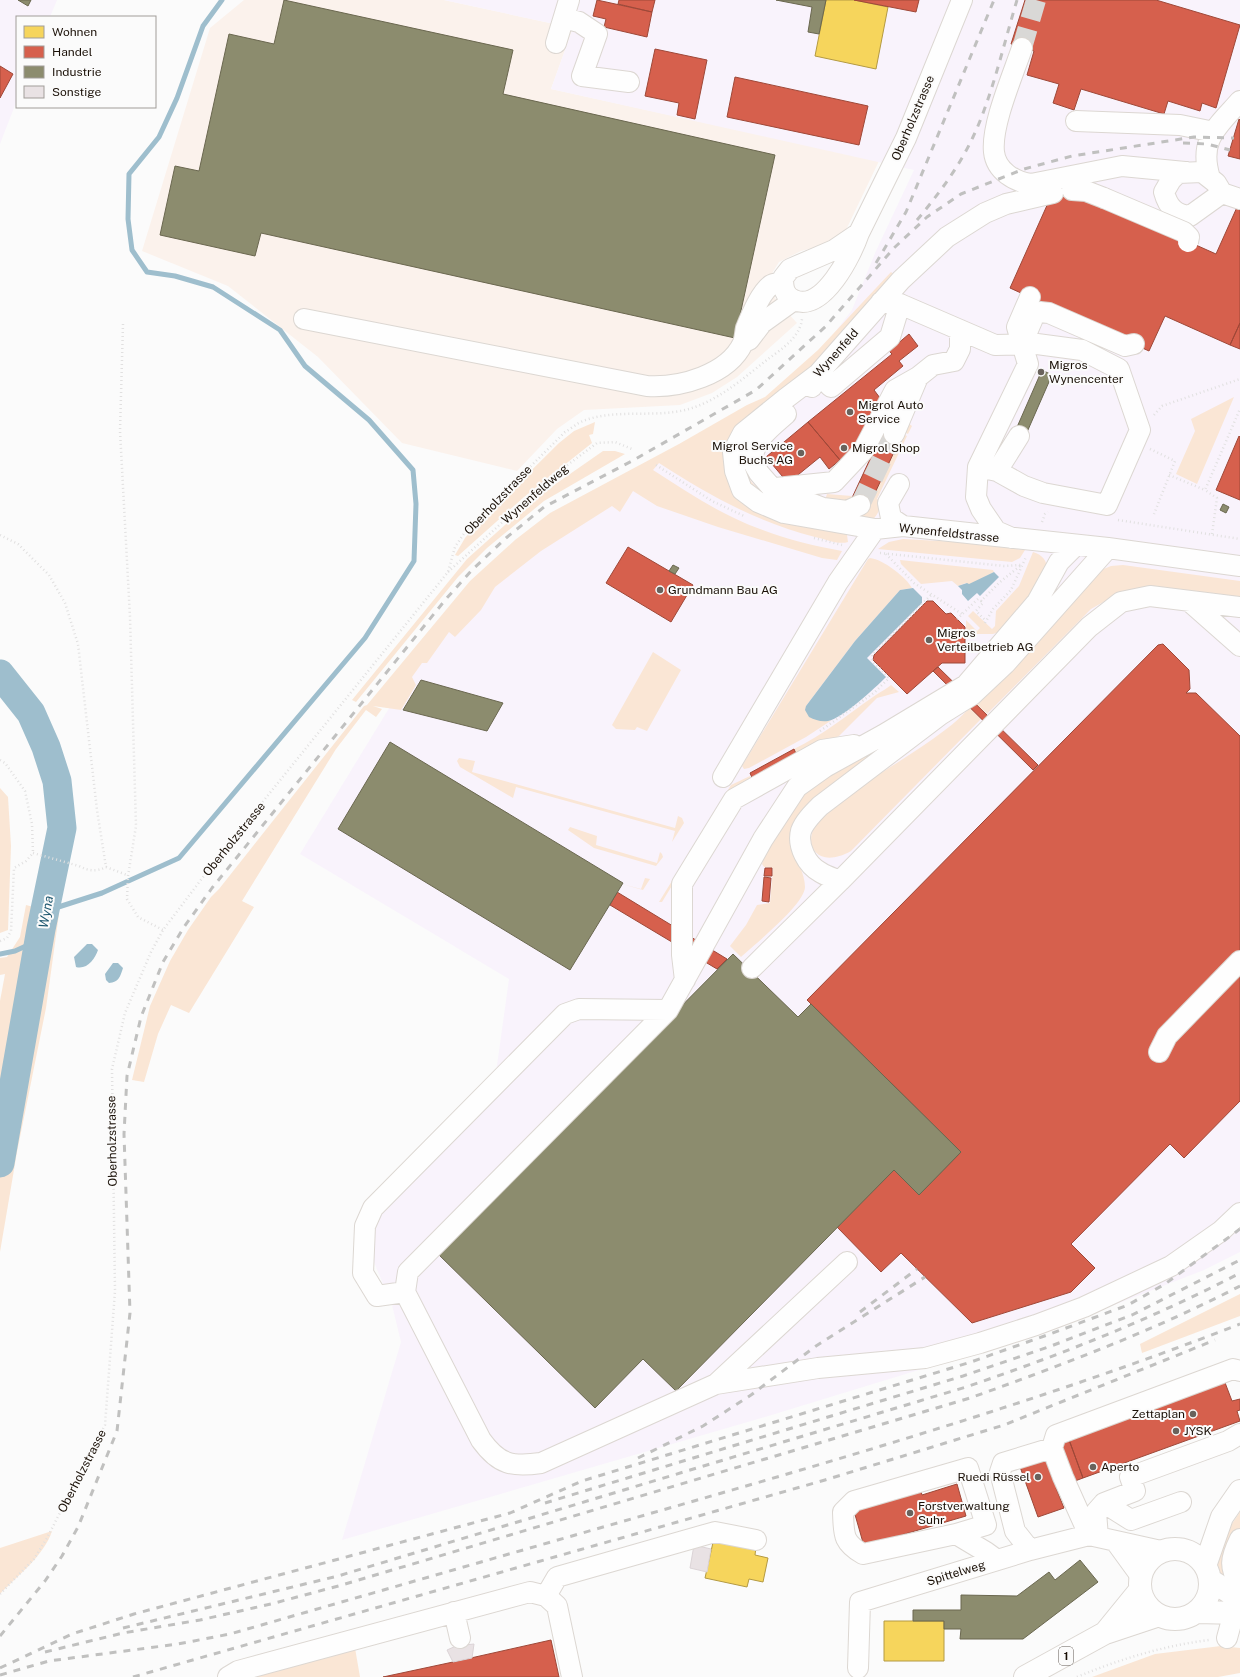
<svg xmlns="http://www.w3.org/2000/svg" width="1240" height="1677" viewBox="0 0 1240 1677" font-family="'Public Sans',sans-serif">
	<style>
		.built { fill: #fbf2ec }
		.industrial { fill: #f9f3fc }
		.green { fill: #fae6d5 }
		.water { fill: #9ebecd }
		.homes { fill: #f6d55c; stroke: #b49a42 }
		.shops { fill: #d6604d; stroke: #9e4838 }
		.industry { fill: #8c8c6e; stroke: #6a674f }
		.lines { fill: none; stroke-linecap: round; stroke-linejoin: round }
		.stream { stroke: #9ebecd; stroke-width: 5 }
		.river { stroke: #9ebecd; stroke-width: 29 }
		.building { fill: #e9e2e4; stroke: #dcd4d7 }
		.minor-tunnel { stroke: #d9d8d6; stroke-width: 20; stroke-dasharray: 20 10; stroke-linecap: butt }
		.minor-casing { stroke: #dcd7d2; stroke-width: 22 }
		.major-casing { stroke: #dcd7d2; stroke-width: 24 }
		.path { stroke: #e1e0e0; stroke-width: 2.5; stroke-dasharray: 1 3; stroke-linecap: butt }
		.minor { stroke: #fefefe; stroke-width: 20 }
		.major { stroke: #fefefe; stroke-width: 22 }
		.rail { stroke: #c0c0bf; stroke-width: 3; stroke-dasharray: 7 7; stroke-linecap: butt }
		.minor-bridge-casing { stroke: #dcd7d2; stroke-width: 22; stroke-linecap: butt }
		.minor-bridge { stroke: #fefefe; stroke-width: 20 }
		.poi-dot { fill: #69625c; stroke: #fbfbfb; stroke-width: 1.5 }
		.labels { text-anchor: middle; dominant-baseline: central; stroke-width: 4; stroke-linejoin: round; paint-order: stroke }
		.shield { fill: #fbfbfb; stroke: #5e5650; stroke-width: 1 }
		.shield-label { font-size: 11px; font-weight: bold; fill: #1a1007 }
		.street-label { font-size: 12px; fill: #1a1007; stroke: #fbfbfb }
		.poi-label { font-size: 12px; fill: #1a1007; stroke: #fbfbfb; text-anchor: start }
		.water-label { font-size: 13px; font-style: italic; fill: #1c566e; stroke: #fbfbfb }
	</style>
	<rect width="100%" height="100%" fill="#fbfbfb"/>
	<path class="built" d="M244,0H444L573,28L551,89L879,161L845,232L831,243L801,251L779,262L768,280L776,300L797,323L737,377L712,393L680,405L584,410L557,429L517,471L402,443L318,357L228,286L142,251L210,28Z"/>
	<path class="industrial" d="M0,0H57L50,17H17V100L0,144Z
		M444,0H1240V1252L1204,1270L1060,1326L1007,1343L765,1417L342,1540L401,1342L392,1305L365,1241L374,1212L494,1087L509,979L300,854L454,602L609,482L681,452L770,394L821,350L852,310L875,253L914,170L551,89L573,28Z"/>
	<path class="green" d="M891,272L898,278L847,337L732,481L843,532L847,535L848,542C838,545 825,539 815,537C757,522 708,495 659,463L653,470C687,492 721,515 760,529C786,539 814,546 842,551L837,560L822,558L718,527L657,506L633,491L620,512L612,506L541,551L495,587L481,610L455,637L449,632L427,663H422L412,677L416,685L401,710L373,706L382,709L376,717L366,710L336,749L242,901L254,907L189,1013L171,1005L158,1034L144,1082L132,1080L150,1006L170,961L188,930L211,897L219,889L364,706L367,705L470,581L515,540L550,513L679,444L747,405L765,397L818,350Z
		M1234,397L1197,484L1176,474L1195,431L1191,419Z
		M595,422L593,434L589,435L592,443L524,497L458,556L455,555L465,538L476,525L559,443L574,431Z
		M907,422L912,426L908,434L906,433L905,435L907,436L877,499L880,500C882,511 875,517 868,525L820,516L755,491L741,471L748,447C745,469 743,478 762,491L859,518L866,513Z
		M603,451H615L625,454L544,501L487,548L458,577L356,702L352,700L467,559L534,499Z
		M827,494L852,496L850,502L825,500Z
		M903,539L958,542L1025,550L1020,558L1012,562L878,549L889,542Z
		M1033,552C1046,556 1049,565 1046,578L999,632L993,634H971L966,630V620L977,631L980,628L968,616L973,611L992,629L995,626L996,611L1019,586Z
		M870,558C883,559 907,578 912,588L900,590L855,641L806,706L827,721L832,720L806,737L749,768L744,769L742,766L868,559Z
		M900,560L993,570L994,572L969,585L966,583L958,586L952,581L921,584L901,564Z
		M1123,565L1240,581V600L1114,596L1091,609L987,714L975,703L1101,570L1111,566Z
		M653,652L681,670L647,731L637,727L635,730L616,729L612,725Z
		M891,685L899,692L877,698L839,736L797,756L794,749C823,735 847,715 873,697C880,692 885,690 891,685Z
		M970,708L981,719L851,851C814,872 797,839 825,814C861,782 906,760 945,730C954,724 962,715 970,708Z
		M893,737L791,846C796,858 805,874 805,887C805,904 755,944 741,957L730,946L746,925L757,905L770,903L773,868L764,867L762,864L764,857L794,802L812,785Z
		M459,758L475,761L472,772L675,828L678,816L682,818L684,823L672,842L675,831L516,787L513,798L460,767L457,761Z
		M750,776L753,782L727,796L662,902H659L731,785Z
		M0,788L8,797L11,846L8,930L0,933Z
		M570,827L597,836L596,845L657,863L660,852L662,854L663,857L656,866L594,848L568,830Z
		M645,878L650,879L643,890L622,884L641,889Z
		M26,905L59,914L46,1008L17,1152L0,1252V1001L5,974L0,975V958L7,957L20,937Z
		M1240,1294V1316L1142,1353L1140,1344Z
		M1240,1512V1532L1229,1576L1222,1577C1209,1555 1228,1530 1240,1512Z
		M52,1531C44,1556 17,1576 0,1594V1548Z
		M1221,1646L1240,1648V1673L1218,1677H1092L1155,1654Z
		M355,1648L360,1677H249Z"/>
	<path class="water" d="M994,572L999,577L980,596L977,593L968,601L962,594V590L958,586L967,583L969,584Z
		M913,588L922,597V603L867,658L886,677C875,688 843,718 828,721C821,722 815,720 809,717L805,710L806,706L855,641L900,590Z
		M87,944H92L98,950C95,959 87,970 76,967L74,957Z
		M113,963H118L123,968C120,977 119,982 109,983L106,980L105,974Z"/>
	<path class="homes" d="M826,0H854L888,7L876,69L815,56Z
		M714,1538L756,1547L755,1555L768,1558L763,1582L749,1579L747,1587L705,1578Z
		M884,1621H944V1661H884Z"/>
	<path class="shops" d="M597,0L652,12L647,37L604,27L606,19L593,16Z
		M619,0H655L652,12L618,4Z
		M854,0H919L916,12Z
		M1025,0H1156L1240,25L1216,108L1202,103L1200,111L1168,101L1164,114L1081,89L1074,110L1053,103L1059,84L1027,75L1034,51L1011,44Z
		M655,49L707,60L695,119L677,115L679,103L645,96Z
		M0,66L13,74L0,98Z
		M735,77L868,106L859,145L727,117Z
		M1239,119L1240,120V159L1228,156Z
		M1057,183L1216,254L1238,205L1240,206V323L1230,345L1165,316L1149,351L1010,288Z
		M1240,323V349L1230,345Z
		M909,334L918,346L899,361L903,366L874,390L880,398L858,446L840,460L808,422L892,354L889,351Z
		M808,422L840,460L829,469L820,457L788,483L766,457Z
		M884,429L901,437L868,508L851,500Z
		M1239,436L1240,437V500L1216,490Z
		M628,547L693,585L671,622L606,583Z
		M927,601H933L946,614L951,613L965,627V663H942L907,694L873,660L874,655Z
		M1163,644L1189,670L1190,689L1186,693H1196L1240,736V1101L1184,1158L1170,1144L1071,1244L1095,1268L1071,1292L972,1323L901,1253L881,1272L837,1227L894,1170L919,1195L961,1152L807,1000L1158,645Z
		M938,667L1038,765L1033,770L933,671Z
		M794,749L797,756L753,780L750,773Z
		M765,868H772V876H764Z
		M764,877L771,878L769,902L762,901Z
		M617,892L727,959L717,969L610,905Z
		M1224,1380L1232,1401L1240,1399V1410L1237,1411L1240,1421L1083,1478L1068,1437Z
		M1068,1437L1083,1478L1056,1488L1064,1508L1038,1517L1019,1464L1044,1455L1053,1480L1071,1474L1059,1440Z
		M957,1484L966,1516L864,1546L854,1511L919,1485L922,1495Z
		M551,1640L559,1677H383L453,1662Z"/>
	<path class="industry" d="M18,0H31L28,6Z
		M284,0L513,50L503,94L775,155L735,338L261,233L255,256L160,235L175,166L199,171L229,34L274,44Z
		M776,0H826L819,34L808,32L812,7Z
		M1042,370L1052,375L1024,439L1014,434Z
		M1223,504L1229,507L1226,513L1220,510Z
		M673,565L679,568L675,574L669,571Z
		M421,680L503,703L487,731L403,710Z
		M390,742L623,883L570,970L338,829Z
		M733,954L798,1017L811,1004L961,1152L919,1195L894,1170L676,1391L643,1359L595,1408L437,1253Z
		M1080,1560L1098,1582L1023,1639H960L961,1629H944V1621H913V1610H961V1595L1017,1596L1049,1572L1055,1580Z"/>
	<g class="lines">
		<path class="stream" d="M46,911L102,893L179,858L365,638L414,561L416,504L413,470L369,420L305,366L280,330L213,287L175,276L147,272L132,250L128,219L129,174L159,137L177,98L203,26L222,0
			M0,954L15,951L39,940"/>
		<path class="river" d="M0,674L31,713L46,747L57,781L62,828L41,929L0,1163"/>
	</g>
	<path class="building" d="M694,1545L711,1549L707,1572L690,1568Z
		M474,1644L472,1658L453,1662L447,1650L456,1646Z"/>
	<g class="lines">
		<path class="minor-tunnel" d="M1022,48L1036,0
			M860,505L894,434"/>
		<defs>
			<path id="minor" d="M564,18L579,22L597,34L582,76L629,82
				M556,43L569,0
				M1022,48C1013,75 991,125 994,152C996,171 1015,182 1031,184L1122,166L1185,172
				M1076,121L1180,125L1214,132
				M1210,178C1198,140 1217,127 1240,101
				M1072,190L1086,191L1104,198
				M1053,193L1006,204L985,213L947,237L901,280L818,374L785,399L743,433L733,452L735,471L742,490L758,502L784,513L875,529L903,526L1108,548L1240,566
				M1222,193L1190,216C1175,215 1168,207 1164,192L1171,180L1178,173L1202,172L1216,183L1222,193L1240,199
				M859,233L834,250L790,269L783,278C783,287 784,296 794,300C823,313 852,254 859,233L906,138L962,0
				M881,302L900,304L995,345L1037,344L1082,350L1119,369L1140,430L1107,505L1043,493L1024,486L997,471L978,467L976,497L981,509L996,531L1012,538
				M304,319L647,386C680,388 728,375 743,343C745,338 745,332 746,328C751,316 760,293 771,285C774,283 779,283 783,282
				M1025,337L1034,316L1040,312L1049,313L1125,346L1134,344
				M745,341L749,340L762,323L794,300
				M812,387L818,374L831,387L890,337L900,304
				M786,414C768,430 759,435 751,459L759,473L772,488L823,508L847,511L860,505
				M894,434L918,377L933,365L954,361L960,349V330
				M978,467L1028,364L1017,327L1030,297
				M997,471L1019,436
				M899,484L888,503L891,518L903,526
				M776,488L834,482L863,451L895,390L918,377
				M1108,548L1005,664L972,695L940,715L820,806C813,813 804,822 801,831C797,846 807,865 820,872C826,876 833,878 840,881L1089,627L1121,602L1150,596L1240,607
				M1189,601L1240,646
				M723,777L838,582L875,529
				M752,968L840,881
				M685,980L682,955V884L734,799L822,750L854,745
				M668,1010L579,1009L565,1014L373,1208L365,1226L363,1273L377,1296L405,1292L481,1440C499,1465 512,1467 541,1463L716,1384L818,1368L925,1358L980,1343L1036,1325L1084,1307L1171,1266L1221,1231L1240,1213
				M1159,1052L1167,1036L1240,961
				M405,1292L408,1272L668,1010L763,839L797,787L825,767L883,735L966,685L1037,602L1059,562L1076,545
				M716,1384L847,1262
				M1052,1448L1056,1435L1233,1369L1240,1371
				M1104,1503L1131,1520L1181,1502
				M956,1534L986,1525L968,1468L854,1501L843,1512C844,1534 842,1542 863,1554L956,1534L986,1552L997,1560
				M1098,1537L1096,1512L1104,1503L1135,1491L1130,1477L1228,1441L1240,1434
				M1240,1539C1230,1559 1229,1567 1240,1586
				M1116,1542L1140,1575
				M1030,1550L1015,1531L1000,1472L1003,1463L1052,1448L1063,1477L1089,1535
				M546,1596L557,1577L715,1532L756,1540
				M454,1612L460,1638
				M1227,1638L1238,1597
				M858,1668L860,1602L1030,1550L1089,1535L1161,1551
				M228,1677L238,1671L530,1592L546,1596L557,1606L572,1677"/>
			<path id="major" d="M1140 1584a35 35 0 1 1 70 0a35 35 0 1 1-70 0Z
				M1205,1566L1222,1517L1240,1491
				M1210,1580L1240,1599
				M1196,1612L1240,1613
				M1105,1633L1140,1590
				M1025,1677L1105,1633L1159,1615"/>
		</defs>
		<use href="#minor" class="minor-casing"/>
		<use href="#major" class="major-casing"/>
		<path class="path" d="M123,324L120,431L130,617L136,826L128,876L127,899L138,917L163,930
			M1154,415L1162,406L1240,379
			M1150,449L1175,461L1154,514
			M656,465L712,501L744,516
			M1169,475L1205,490
			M1118,520L1240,539
			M1042,522L1045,514L1048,512
			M1212,534L1217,498L1205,490L1240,409
			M0,535L18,544L49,575L65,603L78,644L97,810L106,867
			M814,538L842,545
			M880,553L1004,566L1021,565
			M886,554L914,583L962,614
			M448,572L554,475L597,443L615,442L632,449
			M981,601L983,603L976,611L986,621
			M957,619L978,599L981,601L1000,582L1020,566
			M985,623L993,609L1011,590L1026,557
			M820,731L875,692L889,678L872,661V655L931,595
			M0,760L5,763L25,791L32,824L33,853
			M33,853L79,866C89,871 96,872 106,867L127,875
			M0,941L7,938L11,931L14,868L26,861L33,853
			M0,1594L34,1559L47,1538L105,1425L115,1291L112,1069L125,1013L151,952L163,930L219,856L448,572L455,547L465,532L565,432C571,429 577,423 583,421C611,410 644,416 674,412C710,408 740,381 768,359C782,349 800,337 802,319
			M1077,1677C1120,1659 1163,1646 1209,1640"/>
		<use href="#minor" class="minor"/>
		<use href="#major" class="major"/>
		<path class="rail" d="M1183,143L1207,144L1230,150
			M917,220C938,195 959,167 973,137C992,97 1004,43 1017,0
			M876,263L906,212L994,0
			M860,1312L917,1269
			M638,1458L703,1426L751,1395L816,1346L925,1277
			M545,1503L963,1376L1051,1346L1132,1315L1240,1260
			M123,1628L338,1576L966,1387C1060,1355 1152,1319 1240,1273
			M0,1636L45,1581L62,1556L78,1527L117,1431L130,1313L124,1134L127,1076L141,1017L163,962L184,927L212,888L446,599L472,570L506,538L544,507L632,461L756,390L826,326L894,248L927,217L961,194L1024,169L1072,156L1194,137L1234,138
			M45,1652L123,1633L200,1620L271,1604L342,1585L970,1398C1062,1365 1153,1331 1240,1286
			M0,1668L72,1634L134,1614L510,1513L582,1481L971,1362L1050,1334L1128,1305L1165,1284L1240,1229
			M0,1675L49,1661L178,1644L230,1634C373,1593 516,1552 659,1511C855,1455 1050,1398 1240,1324
			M133,1677L825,1480L1004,1425L1215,1340"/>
		<defs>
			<path id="minor-bridge" d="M1104,198L1184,232L1189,237L1188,242"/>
		</defs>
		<use href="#minor-bridge" class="minor-bridge-casing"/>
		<use href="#minor-bridge" class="minor-bridge"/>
	</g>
	<g class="poi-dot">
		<circle cx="1041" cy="372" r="4"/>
		<circle cx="850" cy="412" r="4"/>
		<circle cx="844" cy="448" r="4"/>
		<circle cx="801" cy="453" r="4"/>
		<circle cx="660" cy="590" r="4"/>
		<circle cx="929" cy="640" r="4"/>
		<circle cx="1193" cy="1414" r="4"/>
		<circle cx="1176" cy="1431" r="4"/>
		<circle cx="1093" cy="1467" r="4"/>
		<circle cx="1038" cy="1477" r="4"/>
		<circle cx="910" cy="1513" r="4"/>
	</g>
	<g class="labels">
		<rect class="shield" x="1059" y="1647" width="14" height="18" rx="3"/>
		<g class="shield-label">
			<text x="1066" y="1656">1</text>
		</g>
		<g class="street-label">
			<text transform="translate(913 118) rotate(-67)">Oberholzstrasse</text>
			<text transform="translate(836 353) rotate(-48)">Wynenfeld</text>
			<text transform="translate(535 494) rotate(-41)">Wynenfeldweg</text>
			<text transform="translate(498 500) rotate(-46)">Oberholzstrasse</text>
			<text transform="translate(949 533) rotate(6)">Wynenfeldstrasse</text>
			<text transform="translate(234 839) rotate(-51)">Oberholzstrasse</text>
			<text transform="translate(112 1141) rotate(-91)">Oberholzstrasse</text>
			<text transform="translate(82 1471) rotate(-63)">Oberholzstrasse</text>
			<text transform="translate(956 1573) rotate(-17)">Spittelweg</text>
		</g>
		<g class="poi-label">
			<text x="1049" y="365">Migros<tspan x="1049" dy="14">Wynencenter</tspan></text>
			<text x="858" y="405">Migrol Auto<tspan x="858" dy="14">Service</tspan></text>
			<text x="793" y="446" text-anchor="end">Migrol Service<tspan x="793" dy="14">Buchs AG</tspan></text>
			<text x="852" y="448">Migrol Shop</text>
			<text x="668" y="590">Grundmann Bau AG</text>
			<text x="937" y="633">Migros<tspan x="937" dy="14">Verteilbetrieb AG</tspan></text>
			<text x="1185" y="1414" text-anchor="end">Zettaplan</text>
			<text x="1184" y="1431">JYSK</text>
			<text x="1101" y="1467">Aperto</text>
			<text x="1030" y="1477" text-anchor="end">Ruedi Rüssel</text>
			<text x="918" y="1506">Forstverwaltung<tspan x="918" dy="14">Suhr</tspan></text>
		</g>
		<g class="water-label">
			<text transform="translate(46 912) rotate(-80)">Wyna</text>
		</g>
	</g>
	<rect x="16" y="16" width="140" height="92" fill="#fbfbfb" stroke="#a19d99"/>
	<rect x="24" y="26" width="20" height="12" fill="#f6d55c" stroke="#a19d99"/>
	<text x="52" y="36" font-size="12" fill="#1a1007">Wohnen</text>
	<rect x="24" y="46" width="20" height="12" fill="#d6604d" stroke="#a19d99"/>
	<text x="52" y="56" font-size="12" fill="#1a1007">Handel</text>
	<rect x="24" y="66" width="20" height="12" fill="#8c8c6e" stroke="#a19d99"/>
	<text x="52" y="76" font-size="12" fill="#1a1007">Industrie</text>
	<rect x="24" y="86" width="20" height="12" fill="#e9e2e4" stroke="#a19d99"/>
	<text x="52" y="96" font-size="12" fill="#1a1007">Sonstige</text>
</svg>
